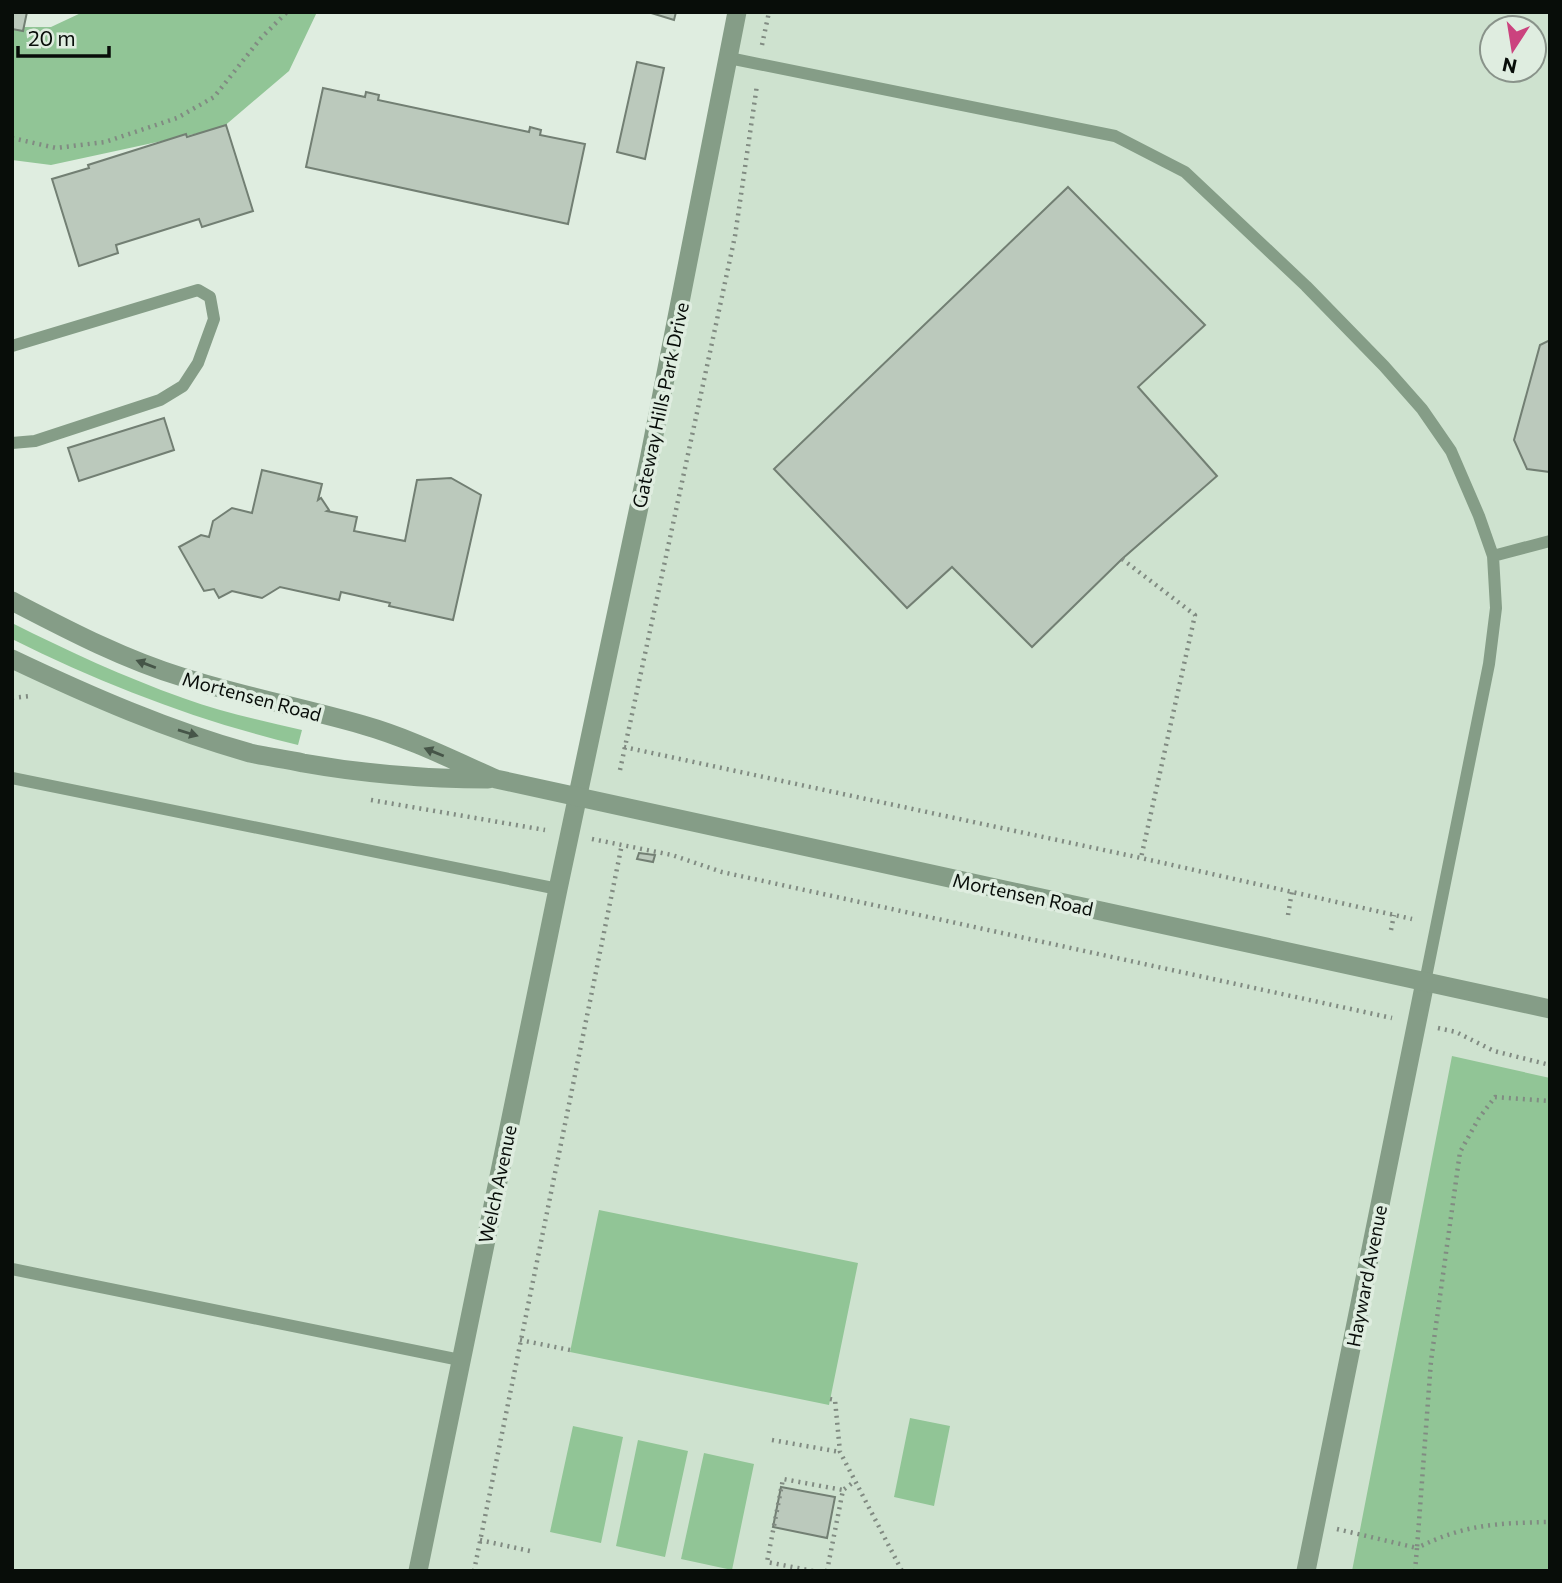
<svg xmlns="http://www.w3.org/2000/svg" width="1562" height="1583" viewBox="0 0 1562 1583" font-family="Commissioner,sans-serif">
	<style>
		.built { fill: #cee2cf; fill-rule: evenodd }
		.green { fill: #91c596 }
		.building { fill: #bbc9bc; stroke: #727f73; stroke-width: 2 }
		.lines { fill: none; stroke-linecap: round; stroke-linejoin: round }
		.path { stroke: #818b82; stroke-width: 4.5; stroke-dasharray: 2 5; stroke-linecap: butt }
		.service { stroke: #859d87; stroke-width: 12 }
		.minor { stroke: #859d87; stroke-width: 19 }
		.tertiary { stroke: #859d87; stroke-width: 19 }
		.oneway { fill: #465548 }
		.labels { text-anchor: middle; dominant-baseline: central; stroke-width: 7; stroke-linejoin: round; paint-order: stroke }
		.street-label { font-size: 19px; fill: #080d09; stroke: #dfede0 }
	</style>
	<rect width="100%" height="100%" fill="#dfede0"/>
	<path class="built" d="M737,12H1550V1571H12V659L170,728L432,779L577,797ZM1492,28H1534V70H1492Z"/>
	<path class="green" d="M83,12H317L289,71L222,128L51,165L12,160V27H51Z
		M12,623C68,651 124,677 183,698C222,712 262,721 302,730L298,745C198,721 104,685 12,639Z
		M1452,1056L1550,1078V1571H1352Z
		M599,1210L858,1263L829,1405L570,1352Z
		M910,1418L950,1426L934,1506L894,1497Z
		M573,1426L623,1437L601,1543L550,1532Z
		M638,1440L688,1451L665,1557L616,1546Z
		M704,1453L754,1464L732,1570L681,1559Z"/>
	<path class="building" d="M12,12H27L23,31L12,29Z
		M648,12H676L674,20Z
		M637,62L664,68L645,159L617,152Z
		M323,88L365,97L366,92L379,95L378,100L529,132L530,127L541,130L540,135L585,144L568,224L306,167Z
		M226,125L253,211L202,227L199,219L116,245L118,253L79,266L52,179L89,168L88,165L186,134L187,137Z
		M1068,187L1205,325L1138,387L1217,476L1122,559L1032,647L952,567L907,608L774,469Z
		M1550,340V472L1527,469L1514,440L1540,345Z
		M164,418L174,450L79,481L68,448Z
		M262,470L322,484L318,500L321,498L329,510L327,511L357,517L354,531L405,541L417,480L451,478L481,495L453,620L389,606L390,603L341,592L339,600L280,587L262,598L232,591L219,598L214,589L204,591L179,547L201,535L209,537L213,521L232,508L252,513Z
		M639,853L655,855L653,862L637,859Z
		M781,1487L835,1497L827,1538L773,1527Z"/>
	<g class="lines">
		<path class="path" d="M762,45L769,12
			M12,138L56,148L105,142L177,118L214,97L261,38L287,12
			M1122,559L1195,615L1141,858
			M12,698L31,696
			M624,747L1141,858L1412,919
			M620,770L735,236L757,85
			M371,800L545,830
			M592,839L672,855L722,872L1392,1018
			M1288,915L1292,891
			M1391,930L1394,915
			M1438,1028L1456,1032L1494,1051L1550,1065
			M520,1340L570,1350
			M830,1399L835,1400L840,1452L902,1571
			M772,1440L840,1452
			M1337,1529L1417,1548L1431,1361L1460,1152L1479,1118L1495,1097L1550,1101
			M480,1540L530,1551
			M474,1571L622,844
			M813,1571L767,1562L783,1479L843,1490
			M827,1571L843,1490L855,1481
			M1415,1571L1417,1548C1465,1524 1498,1523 1550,1522"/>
		<path class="service" d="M729,58L1115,136L1185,172L1306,286L1384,366L1422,409L1451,451L1479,516L1493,556L1496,608L1489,664L1425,982
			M12,346L198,290L210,297L214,319L198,363L183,386L160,400L35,441L12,443
			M1493,556L1550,541
			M12,778L558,889
			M12,1269L460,1360"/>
		<path class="minor" d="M418,1571L558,889L649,460L737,12
			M1306,1571L1425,982"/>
		<path class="tertiary" d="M12,601C68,630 123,659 182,677C242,696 303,708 363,725C409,738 453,760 496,779L1550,1009
			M12,659C90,696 168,730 250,753C267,757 285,759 303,763C365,774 425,779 488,779"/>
	</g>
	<defs><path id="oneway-solid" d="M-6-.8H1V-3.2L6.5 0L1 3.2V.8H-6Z" transform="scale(1.75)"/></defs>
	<g class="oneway">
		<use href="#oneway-solid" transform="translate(146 664) rotate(-159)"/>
		<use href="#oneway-solid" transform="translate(188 733) rotate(17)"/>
		<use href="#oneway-solid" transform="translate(434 752) rotate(-158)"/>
	</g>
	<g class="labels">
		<g class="street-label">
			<text transform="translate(660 405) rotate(-78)">Gateway Hills Park Drive</text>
			<text transform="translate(252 696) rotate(15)">Mortensen Road</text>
			<text transform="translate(1023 894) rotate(12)">Mortensen Road</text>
			<text transform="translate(497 1184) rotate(-78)">Welch Avenue</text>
			<text transform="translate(1366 1276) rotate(-79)">Hayward Avenue</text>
		</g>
	</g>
	<rect width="1562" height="1583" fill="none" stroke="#080d09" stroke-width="28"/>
	<g transform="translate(1513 49) rotate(192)"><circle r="33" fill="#dfede0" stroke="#89938a" stroke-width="2"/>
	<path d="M0-5L12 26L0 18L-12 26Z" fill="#cb437e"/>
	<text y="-10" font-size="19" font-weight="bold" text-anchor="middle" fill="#080d09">N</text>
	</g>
	<path d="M18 46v10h91v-10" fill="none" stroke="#080d09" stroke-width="3.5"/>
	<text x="28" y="46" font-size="21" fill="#080d09" stroke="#dfede0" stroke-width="5" paint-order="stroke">20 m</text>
</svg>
